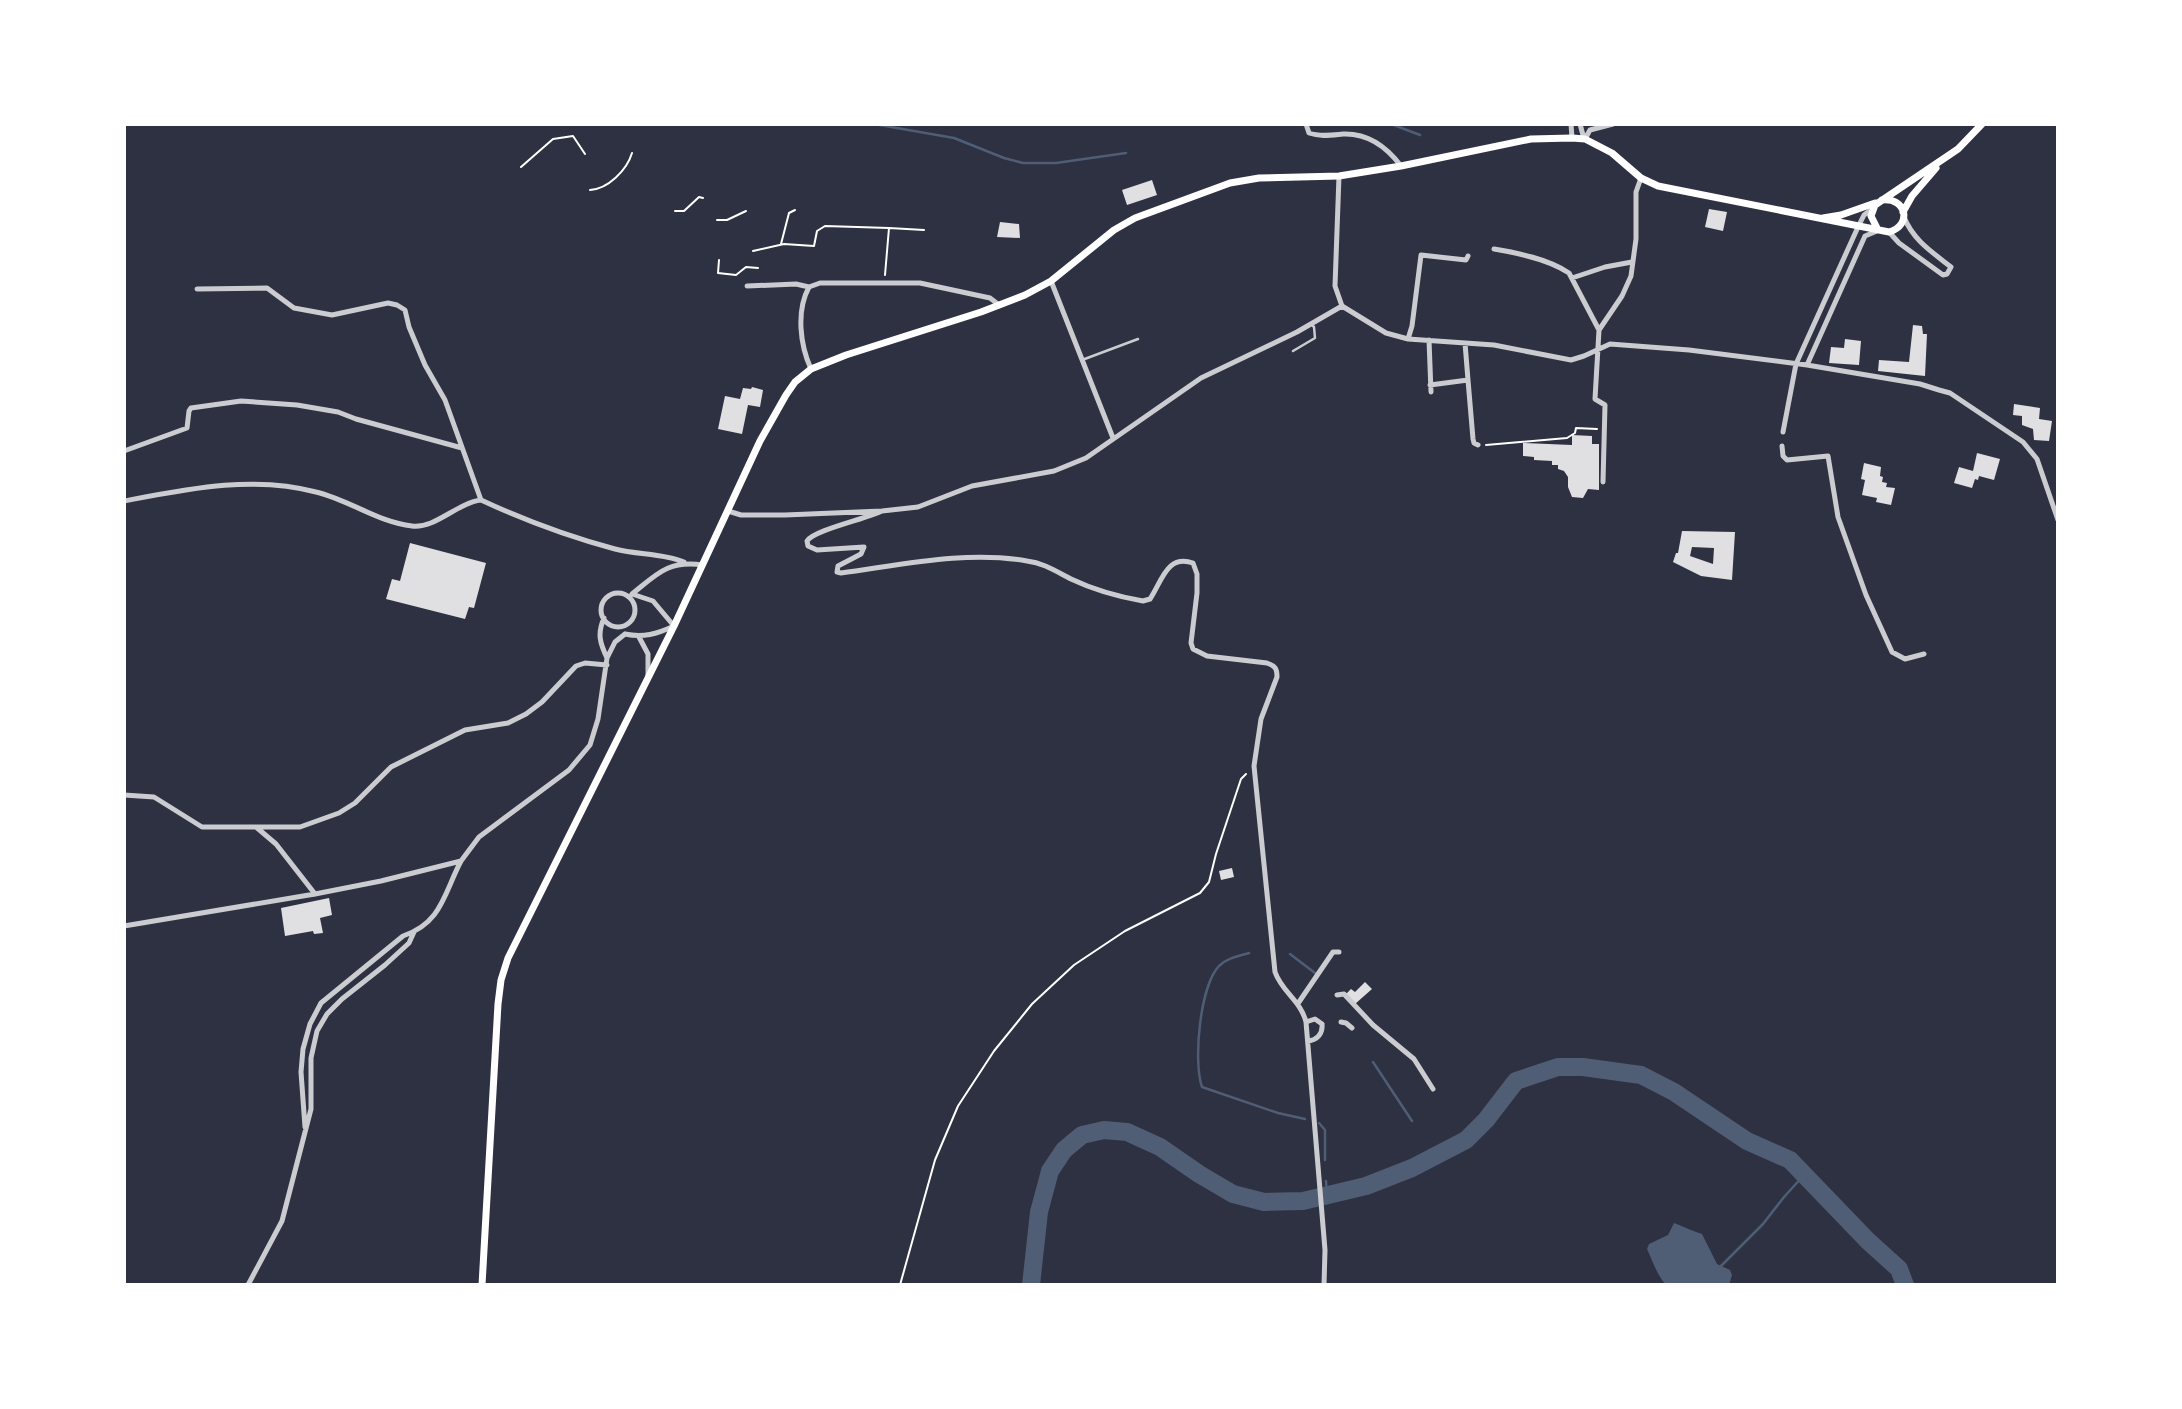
<svg xmlns="http://www.w3.org/2000/svg" width="2182" height="1409" viewBox="0 0 2182 1409" font-family="Jost,sans-serif">
	<style>
		.water { fill: #4f5d75 }
		.lines { fill: none; stroke-linecap: round; stroke-linejoin: round }
		.stream { stroke: #4f5d75; stroke-width: 2.5 }
		.river { stroke: #4f5d75; stroke-width: 18 }
		.building { fill: #e0e0e3; fill-rule: evenodd }
		.path { stroke: #fff; stroke-width: 2 }
		.service { stroke: #caccd0; stroke-width: 2.5 }
		.minor { stroke: #caccd0; stroke-width: 5 }
		.secondary { stroke: #fff; stroke-width: 7 }
	</style>
	<rect width="100%" height="100%" fill="#2d3142"/>
	<path class="water" d="M1674,1223C1685,1227 1692,1231 1702,1234L1717,1264L1730,1270L1732,1275L1729,1285H1666C1657,1275 1653,1262 1647,1249L1649,1244L1668,1235Z"/>
	<g class="lines">
		<path class="stream" d="M874,124L954,138L1004,158L1023,163H1056L1126,153
			M1391,124L1420,135
			M1249,953C1239,956 1227,958 1219,966C1200,986 1193,1061 1202,1087L1278,1113L1305,1119
			M1290,954L1315,973
			M1373,1062L1412,1121
			M1319,1123L1325,1130V1160
			M1326,1181L1327,1195
			M1720,1267L1763,1224L1784,1197L1804,1175"/>
		<path class="river" d="M1031,1285L1039,1212L1050,1171L1064,1150L1082,1135L1104,1130L1127,1132L1160,1147L1199,1174L1233,1194L1264,1202L1303,1201L1366,1186L1412,1168L1466,1140L1486,1120L1516,1081L1558,1067H1583L1641,1075L1674,1092L1747,1141L1790,1160L1868,1241L1899,1269L1905,1285"/>
	</g>
	<path class="building" d="M1152,180L1157,195L1127,205L1122,190Z
		M1709,209L1727,212L1723,231L1705,227Z
		M1000,222L1019,224L1020,238L997,237Z
		M1913,325L1922,326L1923,334H1927L1925,376L1878,371L1879,360L1909,362Z
		M1845,339L1861,341L1859,365L1829,363L1831,347L1844,348Z
		M752,387L763,390L760,407L748,405L742,434L718,429L725,396L740,399L743,388L751,389Z
		M2014,404L2040,408L2039,419L2052,421L2049,441L2034,440L2033,429L2022,425V416L2013,415Z
		M1572,435L1592,436V444H1599V490L1588,489L1583,498L1572,497L1568,487V477L1564,471L1558,469V465H1552V461L1534,460V457L1523,456V443L1572,445Z
		M1977,453L2000,459L1994,480L1979,476L1978,480L1975,479L1972,488L1954,483L1959,467L1973,471Z
		M1864,463L1881,467L1880,476L1883,477L1882,482L1887,483L1886,487L1895,488L1891,505L1876,502L1877,498L1862,495L1865,480L1861,479Z
		M1682,531L1735,532L1732,580L1701,576L1673,562L1676,553H1678ZM1692,547L1714,548L1713,564L1690,556Z
		M410,543L486,563L474,608L469,607L465,619L386,599L392,579L400,581Z
		M1232,868L1234,877L1221,880L1219,871Z
		M329,898L332,915L320,918L323,933L314,934L313,931L285,936L281,908Z
		M1365,982L1372,989L1355,1004L1346,994L1351,989L1355,992Z"/>
	<g class="lines">
		<path class="path" d="M521,167L553,139L573,136L585,154
			M590,190C608,189 627,170 632,153
			M675,211H684L699,197L703,198
			M717,220H727L746,211
			M781,244L789,213L795,210
			M753,251L784,244L814,246L817,231L825,226L889,228
			M719,260L718,273L736,275L746,267L758,268
			M885,275L889,228L924,230
			M1486,445L1567,438L1575,433L1576,428L1597,429
			M900,1285L935,1160L958,1106L994,1051L1032,1004L1074,965L1125,931L1200,893L1209,882L1216,854L1241,779L1246,774"/>
		<path class="service" d="M1293,351L1315,338L1314,327L1311,324
			M1082,360L1138,339"/>
		<path class="minor" d="M1306,124L1309,133C1320,137 1332,135 1343,134C1368,133 1386,146 1401,166
			M1571,124L1572,138
			M1580,124L1584,139
			M1585,139L1590,130L1613,124
			M1339,176L1335,286L1342,306L1386,333L1408,339L1494,345L1571,360L1584,356L1610,344L1689,350L1807,365L1920,384L1939,390L1950,393L2023,442L2037,459L2058,520
			M1889,232L1899,243L1943,275L1947,274L1951,267C1932,252 1913,240 1904,217
			M1494,249C1518,253 1548,259 1569,273L1599,330
			M1572,278L1605,267L1632,262
			M1051,281L1113,438
			M747,286L796,284L809,287
			M197,289L267,288L294,308L332,315L388,303L397,305L405,310L409,327L425,365L445,400L481,500
			M1408,339L1412,326L1421,255L1466,260L1468,256
			M1429,340L1431,392
			M1807,365L1865,236L1877,231
			M811,369C800,345 796,311 809,287L820,283H920L990,298L999,305
			M1468,380L1473,439L1474,443L1478,445
			M1430,385L1468,380L1465,343
			M1783,432L1796,364L1858,227L1864,215L1872,209
			M1782,446L1783,456L1787,460L1828,456L1838,517L1866,595L1892,652L1905,659L1924,654
			M124,451L187,428L189,411L191,408L241,401L297,405L338,412L356,419L462,448
			M1603,482L1605,405L1595,399L1599,330L1622,296L1631,276L1636,239V192L1641,178
			M124,501C187,489 253,475 316,492C349,500 378,522 412,526C435,529 457,503 481,500C524,520 570,537 615,549C638,555 663,553 684,562
			M728,511L741,515H785L882,511L918,507L972,486L1054,471L1086,458L1201,378L1297,332L1342,306
			M882,511C866,519 814,530 807,541L808,546L817,550L864,547L861,554L838,566L837,572L841,573C901,565 967,550 1027,561C1044,563 1057,572 1071,579C1092,589 1120,597 1143,601L1150,599C1162,581 1167,554 1193,563L1197,574V593L1191,643L1193,649L1207,656L1267,663C1275,666 1277,668 1277,677L1261,719L1254,766L1275,972C1282,992 1301,1001 1306,1022L1325,1250L1324,1285
			M601 610a17 17 0 1 1 34 0a17 17 0 1 1-34 0Z
			M632,594C657,574 668,560 703,565
			M604,618C597,634 600,643 607,658
			M625,634C643,638 657,634 674,626L653,601L632,594
			M639,637L648,654V676
			M124,795L154,797L202,827H256L276,844L315,894
			M256,827H300L339,813L355,803L391,767L465,730L508,723L526,714L542,702L576,666L585,663L607,665
			M124,926L315,894L381,881L461,861L479,837L569,770L590,745L598,719L607,658L615,642L625,634
			M1337,995L1344,994L1373,1025L1414,1059L1433,1089
			M1299,1002L1333,952H1339
			M1306,1022L1315,1019L1322,1024
			M1341,1022L1346,1023L1352,1028
			M1308,1041C1317,1040 1323,1034 1322,1024
			M305,1127L301,1072L303,1049L310,1024L321,1003L403,936C442,923 444,893 461,861
			M248,1285L282,1221L311,1109V1058L317,1031L327,1014L342,999L385,965L409,943L414,932"/>
		<path class="secondary" d="M1903,212L1912,196L1936,168
			M1823,218L1841,215L1875,203
			M1877,228L1871,216L1875,205L1958,149L1982,124
			M482,1285L498,1004L501,980L508,958L674,626L760,441L786,395L795,382L811,369L846,355L981,312L1025,295L1051,281L1114,230L1135,218L1230,183L1259,178L1339,176L1401,166L1531,139L1572,138L1585,139L1612,153L1641,178L1658,186L1889,232C1913,225 1906,197 1882,200"/>
	</g>
	<rect width="2182" height="1409" fill="none" stroke="#ffffff" stroke-width="252"/>
</svg>
